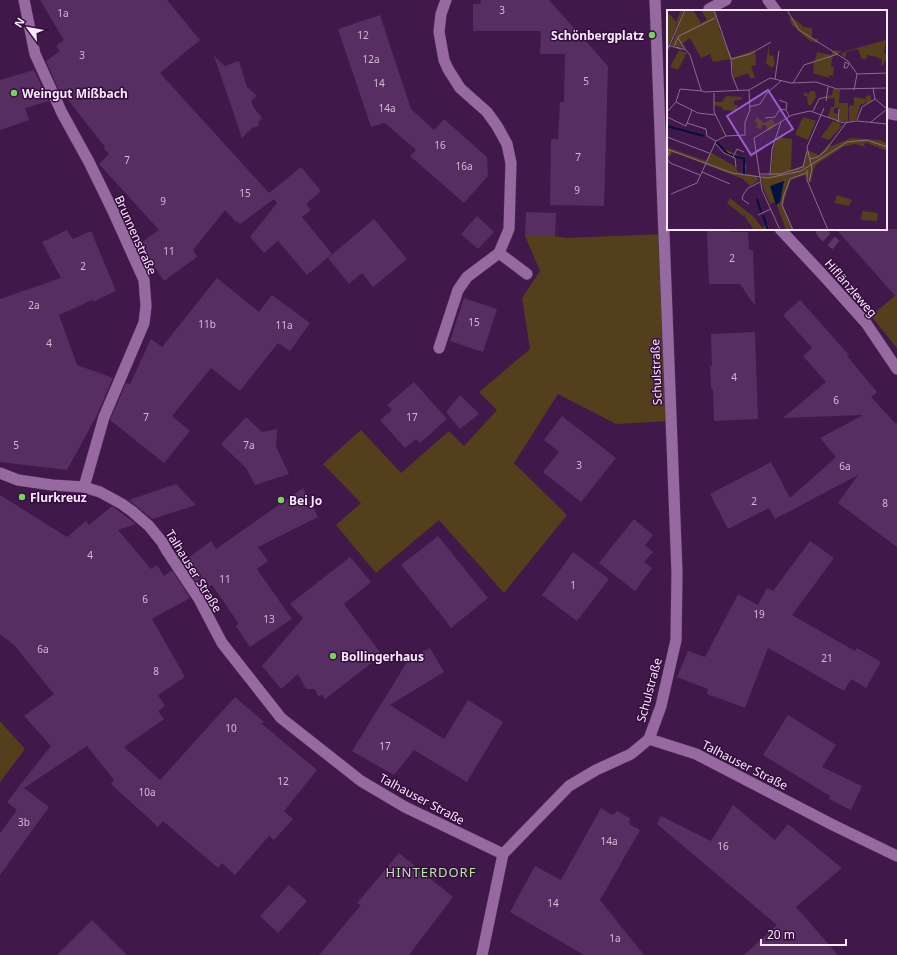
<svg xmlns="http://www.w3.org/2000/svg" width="897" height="955" viewBox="0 0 897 955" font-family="'Noto Sans',sans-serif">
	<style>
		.green { fill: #533f1c }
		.building { fill: #572e61 }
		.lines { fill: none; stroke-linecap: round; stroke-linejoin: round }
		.pedestrian-tunnel { stroke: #5c3864; stroke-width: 11; stroke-dasharray: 11 5.5; stroke-linecap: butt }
		.pedestrian-casing { stroke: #53335b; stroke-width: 12 }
		.minor-casing { stroke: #53335b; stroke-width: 12 }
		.pedestrian { stroke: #966aa1; stroke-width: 11 }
		.minor { stroke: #966aa1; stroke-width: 11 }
		.poi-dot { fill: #75d25b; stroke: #350d3e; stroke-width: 1.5 }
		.labels { text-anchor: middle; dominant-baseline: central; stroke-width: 3; stroke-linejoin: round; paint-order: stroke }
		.number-label { font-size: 10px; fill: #d0bbd5 }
		.poi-label { font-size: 12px; font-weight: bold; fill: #f8eafc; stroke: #350d3e; text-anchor: start }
		.street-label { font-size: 12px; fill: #f8eafc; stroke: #350d3e }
		.neighbourhood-label { font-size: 13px; letter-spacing: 1px; fill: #b5e8a8; stroke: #350d3e }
		.inset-river { fill: none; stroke: #001242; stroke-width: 2 }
		.inset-road { fill: none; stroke: #8a6c91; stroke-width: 1 }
		.view { fill: #9a5cce; fill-opacity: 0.15; stroke: #9a5cce; stroke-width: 2 }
		.inset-edge { fill: none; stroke: #f8eafc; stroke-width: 2 }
	</style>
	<rect width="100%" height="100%" fill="#401849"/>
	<path class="green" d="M664,234L671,421L616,424L558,394L514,463L567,515L504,593L439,520L376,573L336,525L361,503L323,464L361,430L401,473L449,431L464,446L497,410L479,392L530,349L522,298L540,271L525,236H555L566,238Z
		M897,294V348L871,316Z
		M0,721L25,749L0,782Z"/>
	<path class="building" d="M40,0H167L200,40L160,73L269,193L301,167L321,191L306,204L311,210L302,217L332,254L307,275L278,241L264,253L250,237L277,203L274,199L240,224L237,221L236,222L225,210L193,250L197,257L164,281L139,244L159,230L99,164L109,154L104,149L105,147L65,96L62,97L46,61L60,51L56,46L64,40Z
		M481,0H549L608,66L604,206L550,205L551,139H558L560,102H564L565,54H540L541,31H473V4H480Z
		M380,15L411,109L434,130L444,119L487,157L488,176L464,203L410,156L416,150L385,123L371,127L338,29Z
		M214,56L225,66L239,61L247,87L257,96L251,101L254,108L262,118L258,122L259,126L252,128L242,138Z
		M34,70L49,101L25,108L29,120L0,130V80Z
		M526,212L556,213L555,236H525Z
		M477,216L494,232L478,249L461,234Z
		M374,219L407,259L373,287L362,273L349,284L328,258Z
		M836,229H897V298Z
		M67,230L73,239L91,231L116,291L95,301L92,300L59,315L77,365L113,378L97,415L67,470L0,462V299L61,278L42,242Z
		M729,230L730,232H748L749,250H753L755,306L740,284H709L707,231Z
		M217,278L259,312L272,295L310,323L290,351L278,343L240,391L211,368L172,416L190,431L164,463L110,420L126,383L130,384L151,339L162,347Z
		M464,298L497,309L483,352L450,341Z
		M800,300L849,355L847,356L877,392L871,397L896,424L897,422V547L838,503L858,475L775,519L769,508L728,529L710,494L771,462L790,498L836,457L820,438L863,415L783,418L826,382L803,356L812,348L783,315Z
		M755,332L758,419L714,421L713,389H711L710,366H712L711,334Z
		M414,382L447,419L420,443L416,439L405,448L380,420L392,410L387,405Z
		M460,395L479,414L460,429L446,412Z
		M562,416L616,458L581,502L543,472L559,452L544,440Z
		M246,417L262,432L277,429L276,447L289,474L255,485L246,468L221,444Z
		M176,484L196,505L152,519L129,500Z
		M303,488L318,517L258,547L268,561L257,569L292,619L250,647L236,626L239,624L212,585L202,591L183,562L211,541L216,549Z
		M0,495L67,537L86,521L89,525L112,506L136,524L118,530L151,569L157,565L164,576L172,570L190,598L152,619L185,677L158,695L165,706L158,711L164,719L124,747L160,780L235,697L265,723H261L317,770L284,811L293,819L274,840L269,836L235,875L222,863L218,868L163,821L158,827L111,784L114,780L87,746L24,788L20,785L51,746L24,716L54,694L14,645L0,634Z
		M634,519L653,535L645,545L653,552L644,562L652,568L635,591L599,563Z
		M438,536L488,598L451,628L439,612L440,609L438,611L401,565Z
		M810,541L834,558L792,615L855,651L857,648L881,662L866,688L851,679L844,691L768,648L745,708L707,694L708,689L677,677L688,651L705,657L738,594L758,605L767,588L773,591Z
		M573,552L609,579L577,621L542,595Z
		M350,557L371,582L344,604L382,655L325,699L322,695L318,696L315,689H306L298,674L281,689L262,666L303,618L290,604Z
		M430,648L444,672L390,705L444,739L468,700L503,722L467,782L414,750L394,775L352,751L409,659Z
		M788,715L836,745L822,767L862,786L851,810L829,799L830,796L763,755Z
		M20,785L49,807L0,875V833L17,810L7,802Z
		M733,805L775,840L788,824L842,868L796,907L838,955H744L777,925L657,824L661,816L711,841Z
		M601,808L612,815L617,811L630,818L629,824L640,830L600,900L644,955H584L510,912L535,866L561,880Z
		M399,853L453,897L409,955H319L361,905L357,903Z
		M289,885L307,901L278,933L260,916Z
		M92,920L127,955H57Z"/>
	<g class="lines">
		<path class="pedestrian-tunnel" d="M820,229L823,234L836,245"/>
		<defs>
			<path id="pedestrian" d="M768,0L776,11
				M709,9L726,0
				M886,113L897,115"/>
			<path id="minor" d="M24,0L35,54L62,113L89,162L112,209L144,280L146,306L144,323L104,417L84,487
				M780,229L822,274L866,323L897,369
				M499,253L527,274
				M439,348L458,290L467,277L499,253L509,229L511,163L507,144L497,126L487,112L460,88L448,69L444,60L439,32L441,14L446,0
				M0,473L18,480L52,485L84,487L100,492L122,504L133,512L149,526L162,542L167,551L199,599L222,643L281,718L361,781L405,807L503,854
				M649,739L696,754L833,825L897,856
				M503,854L569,786L596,770L631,754L649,739L661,706L676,640L677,573L655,0
				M482,955L503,854"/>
		</defs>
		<use href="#pedestrian" class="pedestrian-casing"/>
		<use href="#minor" class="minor-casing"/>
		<use href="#pedestrian" class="pedestrian"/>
		<use href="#minor" class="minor"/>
	</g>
	<g class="poi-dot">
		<circle cx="652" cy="35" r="4"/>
		<circle cx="14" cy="93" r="4"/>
		<circle cx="22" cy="497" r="4"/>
		<circle cx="281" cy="500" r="4"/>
		<circle cx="333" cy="656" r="4"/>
	</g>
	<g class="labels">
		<g class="number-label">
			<text x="502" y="10">3</text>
			<text x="63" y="13">1a</text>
			<text x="363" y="35">12</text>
			<text x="82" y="55">3</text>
			<text x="371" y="59">12a</text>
			<text x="586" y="81">5</text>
			<text x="379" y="83">14</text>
			<text x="387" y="108">14a</text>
			<text x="440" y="145">16</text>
			<text x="578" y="157">7</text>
			<text x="127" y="160">7</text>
			<text x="464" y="166">16a</text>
			<text x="577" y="190">9</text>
			<text x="245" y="193">15</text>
			<text x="163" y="201">9</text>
			<text x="169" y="251">11</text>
			<text x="732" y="258">2</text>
			<text x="83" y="266">2</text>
			<text x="34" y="305">2a</text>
			<text x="474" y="322">15</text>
			<text x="207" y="324">11b</text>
			<text x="284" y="325">11a</text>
			<text x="49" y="343">4</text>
			<text x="734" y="377">4</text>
			<text x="836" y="400">6</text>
			<text x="146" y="417">7</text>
			<text x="412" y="417">17</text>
			<text x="16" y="445">5</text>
			<text x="249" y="445">7a</text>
			<text x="579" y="465">3</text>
			<text x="845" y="466">6a</text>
			<text x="754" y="501">2</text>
			<text x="885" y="503">8</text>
			<text x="90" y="555">4</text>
			<text x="225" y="579">11</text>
			<text x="573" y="585">1</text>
			<text x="145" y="599">6</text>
			<text x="759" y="614">19</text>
			<text x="269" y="619">13</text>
			<text x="43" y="649">6a</text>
			<text x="827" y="658">21</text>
			<text x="156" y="671">8</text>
			<text x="231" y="728">10</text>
			<text x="385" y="746">17</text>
			<text x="283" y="781">12</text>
			<text x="147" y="792">10a</text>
			<text x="24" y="822">3b</text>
			<text x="609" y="841">14a</text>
			<text x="723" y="846">16</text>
			<text x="553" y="903">14</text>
			<text x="615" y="938">1a</text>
		</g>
		<g class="poi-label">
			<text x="644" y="35" text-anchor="end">Schönbergplatz</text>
			<text x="22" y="93">Weingut Mißbach</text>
			<text x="30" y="497">Flurkreuz</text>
			<text x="289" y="500">Bei Jo</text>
			<text x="341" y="656">Bollingerhaus</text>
		</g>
		<g class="street-label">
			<text transform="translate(136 235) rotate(66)">Brunnenstraße</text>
			<text transform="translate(851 288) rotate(49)">Hiflänzleweg</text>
			<text transform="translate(656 372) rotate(-92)">Schulstraße</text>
			<text transform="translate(194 571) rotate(58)">Talhauser Straße</text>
			<text transform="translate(649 690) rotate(-75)">Schulstraße</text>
			<text transform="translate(745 765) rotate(27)">Talhauser Straße</text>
			<text transform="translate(422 799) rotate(28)">Talhauser Straße</text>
		</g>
		<g class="neighbourhood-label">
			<text x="431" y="872">HINTERDORF</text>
		</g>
	</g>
	<g transform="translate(667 10)">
		<rect width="220" height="220" fill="#401849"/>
		<path d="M14,0H17L2,34H0V6L2,3L9,12ZM18,0H26L34,13L40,10L34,0H48L53,21L65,48L88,40L89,55L84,56L88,68H83L81,63L67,68L64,49L46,52L43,44L34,48L23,28L15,34L17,38L4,35ZM125,7L137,17L145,18V28L151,29V33L143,31L125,15L122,8ZM219,30L217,43L220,44V47L216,56L214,55L215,50L210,47L200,45L199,50L194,48L191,39L179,42L178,48L174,44L179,41ZM102,34V45L106,46L108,53L105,58L99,53ZM12,40L20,43L11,60L3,57ZM167,40L175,42L166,45L164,56L167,57L166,66L162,65V68L146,63L147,53L135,55L148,51L150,42L164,45ZM166,79L173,80L172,93H181V112L171,111L172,98H167V103L171,104L170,111L161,107L164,97H167L168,88L159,89V86L165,85ZM143,81H148L149,87L144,95H141L140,86H137V82L142,84ZM203,85L205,91L193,95L189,110L182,112V96L187,95V87L199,89V86ZM59,86L74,87L75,89L67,91V95H71L69,101L56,100L55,97L47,95V92H55ZM90,107L97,113L105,109L109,115L101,121L99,115H95L94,119L89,118L91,113L87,112ZM136,107L149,111L141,130L128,125ZM166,111L174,113L172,117L177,114L162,130L154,127ZM111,127L125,129L124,160L137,155L140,140L152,145L162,134L165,136L184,128L212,130L220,133V141L200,133L197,134L198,137L188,134L176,137L150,154L146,160L144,173L138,165L124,169L116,195L126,220H119L110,195L107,192L103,194L97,180L94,169L97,167L93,165H104L106,137ZM0,137L39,151L43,142L69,157L71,162L91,166L90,168L92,170L83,176L76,169L11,144L5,143L2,148ZM170,185L185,190L182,196L167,193ZM63,188L88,208L95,218L101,214L102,220H87L78,207L79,205L76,206L60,193ZM195,201L211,203L210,211L194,210Z" fill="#533f1c"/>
		<path d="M53,137L76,148L79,156L78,163L76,150L60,144Z" fill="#775305"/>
		<path d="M117,171L113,192L109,195L103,176Z" fill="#001242"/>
		<path class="inset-river" d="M0,116L37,126M49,132L61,144L77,149V164M90,189L94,202M96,205L101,220"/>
		<path class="inset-road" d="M47,0L64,49L65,65L71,80M120,0L132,20L181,51L190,64M11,28L18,39M0,35L14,39M7,36L12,26L48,8M9,37L19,40L23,45L34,80L37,82L82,80L103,68L124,73L149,72L170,79L220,78M0,41L18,0M64,49L83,44L104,32M178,52L182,54L180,58H177ZM190,64L220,63M108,69L112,41M126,73L137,55L171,44M187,80L190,64M47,83V102L59,126M112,90L120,93L119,100L122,106M159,91L161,77M9,92L31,103L48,105M82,97L93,94L100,83L114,71M146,101L152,89L159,87M0,102L9,92L13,79L35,81M0,107L19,116L25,100M98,108L108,107L113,99L119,100M190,110L195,97L208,89L206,78M171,112L172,99M204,112L220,99L208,89M20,113L39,119L40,126L49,131M78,125V112L83,100L82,80M0,127L42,143M87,128L125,105L143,101L177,113L190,111L220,114M87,128L95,180L113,220M48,133L57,143L68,148L69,157M0,139L65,163L101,168L134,161L180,132L200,130L220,137M3,140L0,148L3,153L33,165M66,147L70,139L77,142M143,149L151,147L158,141L179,113M140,160V170L161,220M35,162L63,174M92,164H113L136,157L140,141M103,165L105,139L114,112M142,172L145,159L140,137L157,98M4,184L30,173L49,131L59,126L78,125M82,194L75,189L76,185L81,178L93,172M91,205L104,199M126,220L115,195L117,185L123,169L139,163"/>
		<path class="view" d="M101,80L126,119L84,145L60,106Z"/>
		<rect width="220" height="220" class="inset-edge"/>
	</g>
	<g transform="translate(28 28) rotate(302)" stroke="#350d3e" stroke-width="3" paint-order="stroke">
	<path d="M0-3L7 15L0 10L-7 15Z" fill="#f8eafc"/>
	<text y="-6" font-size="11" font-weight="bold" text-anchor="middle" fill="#f8eafc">N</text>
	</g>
	<path d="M761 939v6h85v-6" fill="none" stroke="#f8eafc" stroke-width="2"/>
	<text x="767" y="939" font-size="12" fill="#f8eafc" stroke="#350d3e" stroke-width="3" paint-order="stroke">20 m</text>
</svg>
